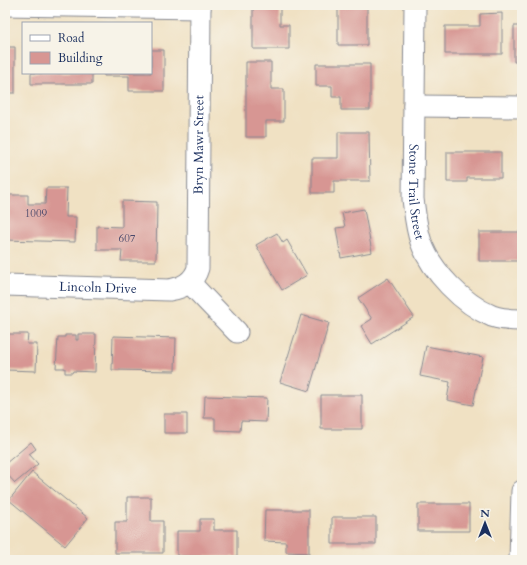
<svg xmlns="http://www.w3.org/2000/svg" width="527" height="565" viewBox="0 0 527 565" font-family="Cardo,serif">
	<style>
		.building { fill: #d79693 }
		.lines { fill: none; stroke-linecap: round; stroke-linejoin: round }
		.minor-casing { stroke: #868890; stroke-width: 23 }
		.minor { stroke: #fff; stroke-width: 21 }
		.labels { text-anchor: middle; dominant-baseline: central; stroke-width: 3; stroke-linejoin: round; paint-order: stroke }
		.number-label { font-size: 11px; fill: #4a496b }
		.street-label { font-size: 13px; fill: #1b2f5e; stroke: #f7f3e8 }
	</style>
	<rect width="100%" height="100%" fill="#f7f3e8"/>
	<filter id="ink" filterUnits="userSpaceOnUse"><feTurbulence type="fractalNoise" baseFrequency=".025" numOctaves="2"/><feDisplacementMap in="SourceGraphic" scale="8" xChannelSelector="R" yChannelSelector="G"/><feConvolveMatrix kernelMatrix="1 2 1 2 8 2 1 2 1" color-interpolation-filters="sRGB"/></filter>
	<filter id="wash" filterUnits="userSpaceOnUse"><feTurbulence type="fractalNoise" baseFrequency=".012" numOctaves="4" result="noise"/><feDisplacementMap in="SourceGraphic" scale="16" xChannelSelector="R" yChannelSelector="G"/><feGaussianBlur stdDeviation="0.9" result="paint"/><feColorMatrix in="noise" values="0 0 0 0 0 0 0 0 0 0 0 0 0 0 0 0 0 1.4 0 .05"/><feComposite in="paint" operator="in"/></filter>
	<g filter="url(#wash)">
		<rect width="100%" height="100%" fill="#f0e1c3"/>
		<g id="blocks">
			<path class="building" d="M253,5H280V25H289V49H253Z
				M338,5H367V45H338Z
				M502,13V54H445V26H480V14Z
				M514,26H522V62H514Z
				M5,47H15V93H5Z
				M151,50H164V91H129V76H104V73H151Z
				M246,62H271V89H284V121H266V137H246Z
				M316,64H370V110H341V97H332V86H316Z
				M31,73H92V84H31Z
				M338,132H369L370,181H334V193H312V158H338Z
				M447,152H501V178H467V182H447Z
				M46,188H67L66,217H76L75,242L5,240V195H28V204H45Z
				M122,201L157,202L156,261H121L122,250H97V226L122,227Z
				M364,209L372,252L341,258L336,228L345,227L342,213Z
				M479,232H522V261H479Z
				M277,233L283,243L287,240L307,275L282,290L256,245Z
				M388,278L414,317L372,344L361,326L372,319L358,298Z
				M301,315L329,323L309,391L280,382Z
				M5,334H28L27,344H37L36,371L6,370V377H5Z
				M78,334H96L95,372L73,371L72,373H65V368H56L58,337H65V335H76V340H78Z
				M113,336L176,338L175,371L112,370Z
				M426,346L483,357L473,405L447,400L450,382L420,376Z
				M321,395H362V429H321Z
				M205,396L267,398L266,422L241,421L240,431L215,430V418H204Z
				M164,414H187V433H164Z
				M31,442L36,449L29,454L38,464L15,483L5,472V464Z
				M32,472L88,518L65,546L9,500Z
				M127,497H151V521H163V553H115V522H127Z
				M418,504H469V531H418Z
				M265,510H309V553L286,552V542L264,541Z
				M332,517H376V544H332Z
				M200,519H214V530H237V557L177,556V531H200Z"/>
		</g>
	</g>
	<g filter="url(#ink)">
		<use href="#blocks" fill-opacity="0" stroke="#868890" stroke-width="1"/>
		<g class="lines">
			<defs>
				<g id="minor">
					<path d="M5,5L200,8"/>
					<path id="s1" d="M415,5L413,199C415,214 416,228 421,242C431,271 463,304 492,316C501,319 512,320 522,320"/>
					<path d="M414,106L522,107"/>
					<path d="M189,282L237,332"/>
					<path id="s2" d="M5,285L169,290C183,288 194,282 198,268L200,5"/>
					<path d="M520,560L522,491"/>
				</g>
			</defs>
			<use href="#minor" class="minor-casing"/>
			<use href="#minor" class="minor"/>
		</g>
	</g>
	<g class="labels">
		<g class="number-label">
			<text x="36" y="213">1009</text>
			<text x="127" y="238">607</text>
		</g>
		<g class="street-label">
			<text stroke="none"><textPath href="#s2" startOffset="326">Bryn Mawr Street</textPath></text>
			<text stroke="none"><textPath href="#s1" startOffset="187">Stone Trail Street</textPath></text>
			<text stroke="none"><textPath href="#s2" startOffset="93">Lincoln Drive</textPath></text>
		</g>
	</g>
	<rect width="527" height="565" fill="none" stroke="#f7f3e8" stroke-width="20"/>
	<rect x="22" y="22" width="130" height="52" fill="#f7f3e8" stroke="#9fa5b1"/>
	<rect x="30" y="35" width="20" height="6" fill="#ffffff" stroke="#9fa5b1"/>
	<text x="58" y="42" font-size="12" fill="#1b2f5e">Road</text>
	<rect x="30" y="52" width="20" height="12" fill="#d79693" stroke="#9fa5b1"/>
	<text x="58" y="62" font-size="12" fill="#1b2f5e">Building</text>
	<g transform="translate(485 523)" stroke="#f7f3e8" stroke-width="3" paint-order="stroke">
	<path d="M0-3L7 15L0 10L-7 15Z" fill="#1b2f5e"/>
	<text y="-6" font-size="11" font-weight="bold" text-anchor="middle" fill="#1b2f5e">N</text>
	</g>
</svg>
